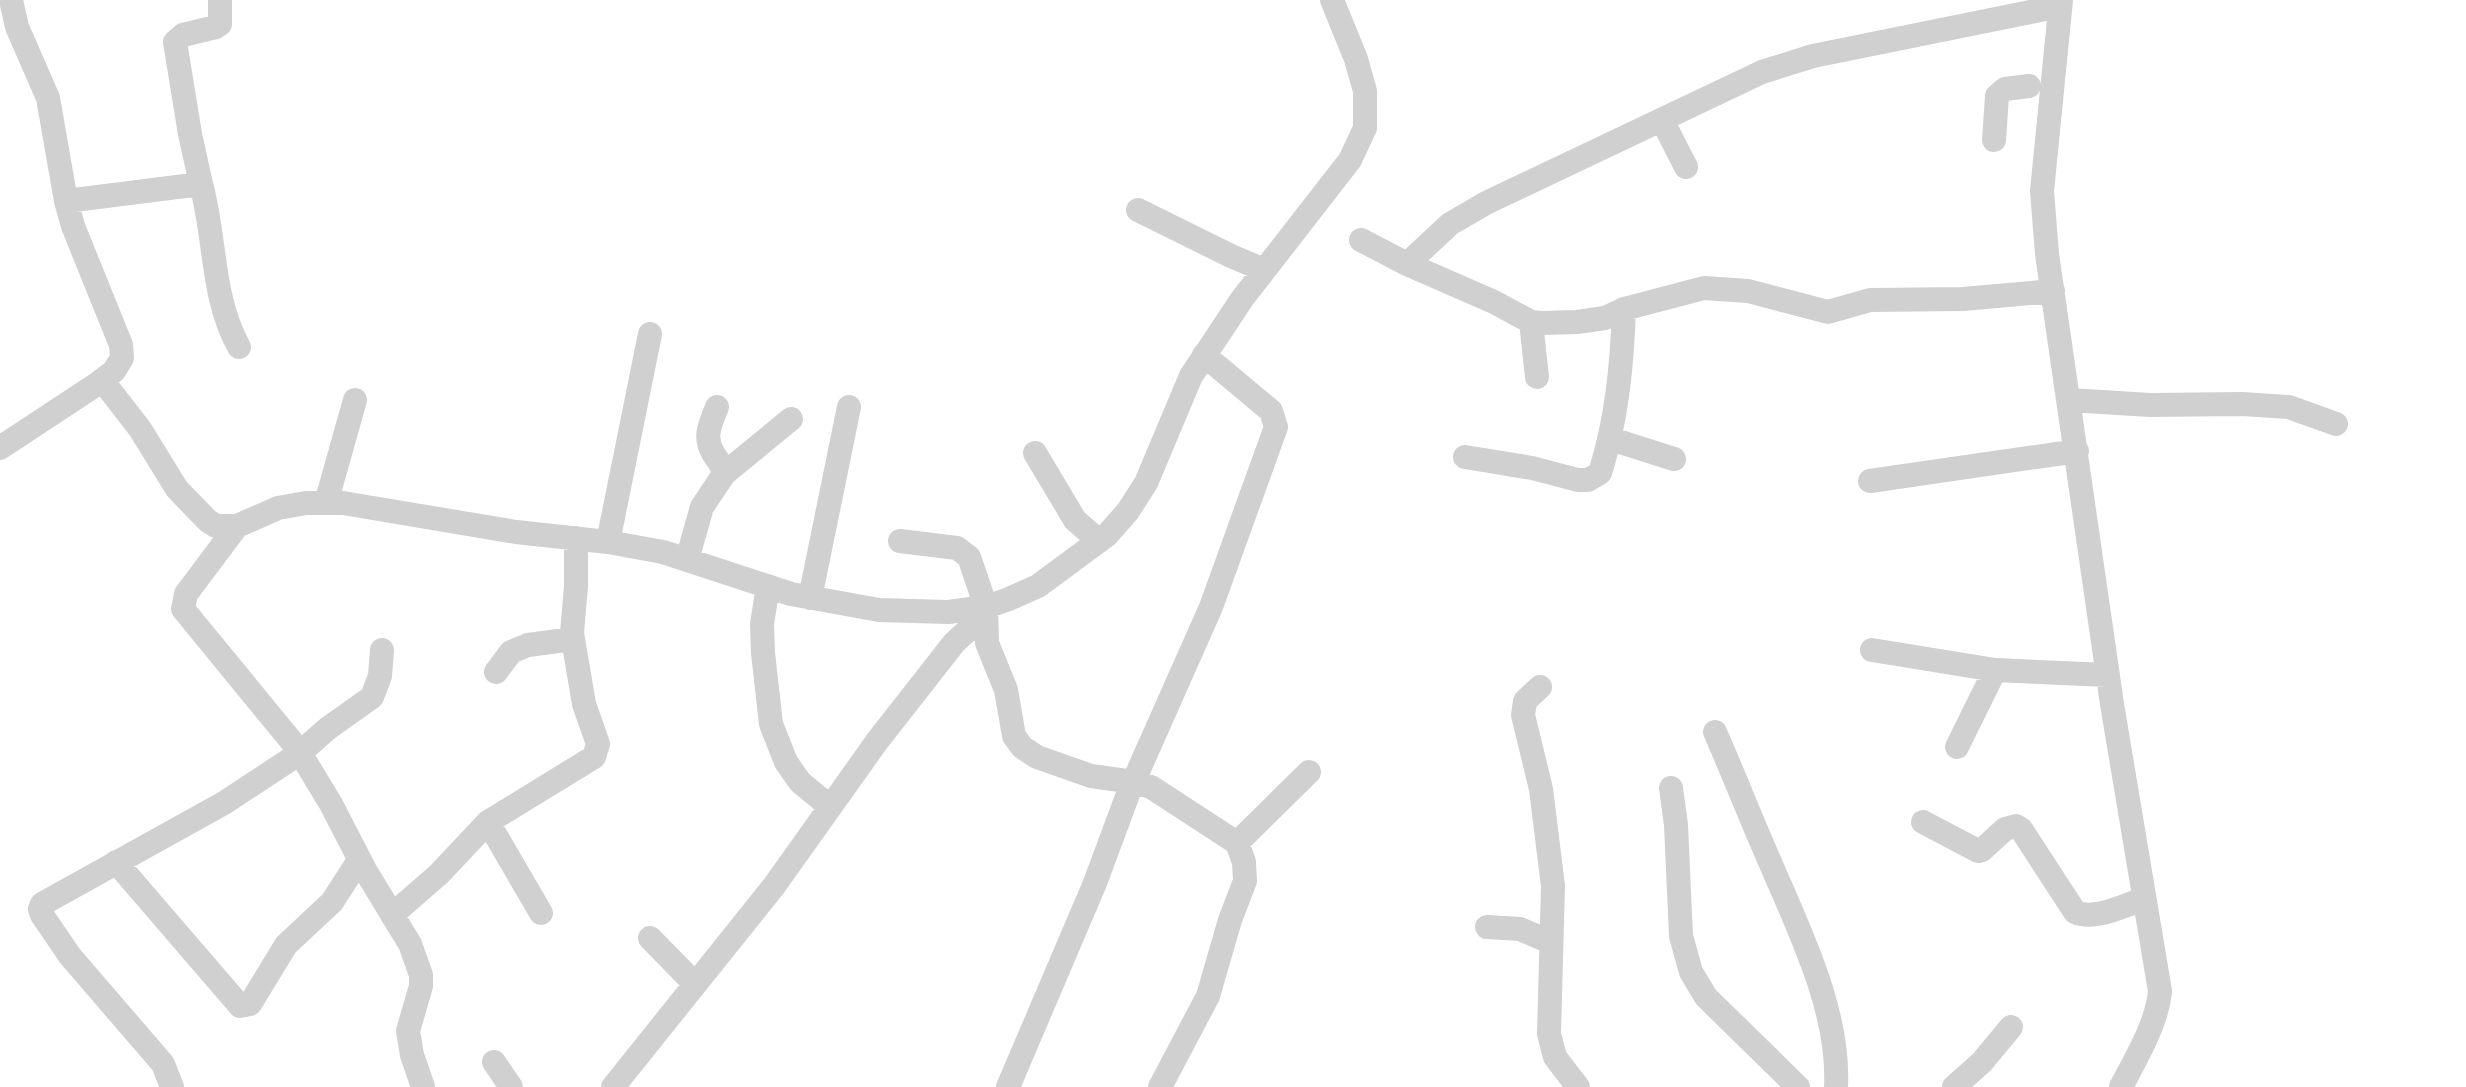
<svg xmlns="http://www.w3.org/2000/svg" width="2466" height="1087" viewBox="0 0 2466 1087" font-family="Ubuntu,sans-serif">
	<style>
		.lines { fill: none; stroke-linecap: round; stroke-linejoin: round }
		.minor { stroke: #d0d0d0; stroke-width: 24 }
	</style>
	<rect width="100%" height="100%" fill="#fff"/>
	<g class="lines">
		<path class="minor" d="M2061,0L2042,191L2047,254L2112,704L2160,991C2157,1024 2136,1058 2121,1087
			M1662,120L1686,167
			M1994,140L1997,96L2005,89L2029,86
			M201,184L190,134L175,42L183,35L216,27L220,24V0
			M66,201L201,184C216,238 211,297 239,347
			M1138,210L1231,256L1264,270
			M1361,240L1407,264
			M2053,291L1963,299L1870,300L1828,312L1748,291L1704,288L1624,309L1605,318L1577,322L1541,323L1531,322L1494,302L1407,264L1450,224L1486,203L1762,72L1813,56L2060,6
			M1531,322L1537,377
			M102,380L140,429L177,489L208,521L216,526H237L278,508L306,503H343L516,532L608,542L663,552L791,594L879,610L948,612L986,607L1009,599L1038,586L1107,535L1128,511L1146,483L1191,376L1242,299L1350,160L1365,128V91L1356,59L1332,0
			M2069,400L2150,405L2242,404L2289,407L2336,424
			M1611,439L1674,459
			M0,448L97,384L114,371L122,358L121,345L73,226L66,201L48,98L17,27L11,0
			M1035,453L1075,520L1099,541
			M1465,457L1532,468L1578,480H1588L1600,473C1617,419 1622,365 1624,309
			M724,474L791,419
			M1870,481L2077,451
			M326,503L355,400
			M237,526L186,594L183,609L297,748L331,804L365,870L410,944L421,975V986L408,1031L412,1055L423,1087
			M900,541L957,548L969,557L986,607L987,643L1006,690L1014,736L1022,747L1037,757L1091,776L1134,782L1151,787L1237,843L1244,862L1245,881L1230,920L1208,996L1160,1087
			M608,542L650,334
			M687,560L702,507L724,474C723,465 717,460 713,453C703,436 711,423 717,407
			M768,586L762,624L763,653L771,724L786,762L800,782L829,806
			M810,598L849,407
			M528,645L573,639
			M1872,650L1995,670L2108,675
			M496,672L511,652L523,647
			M1540,687L1525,701L1523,715L1541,789L1553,886L1549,1034L1555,1057L1578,1087
			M1715,732C1734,775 1751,819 1770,862C1799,930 1840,1011 1836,1087
			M1957,747L1995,670
			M1671,788L1676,825L1681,936L1691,972L1706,997L1798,1087
			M488,822L541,913
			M1923,822L1978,851L1982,850L2005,829L2016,826L2021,829L2075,912C2095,921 2124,905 2144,899
			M1237,843L1309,772
			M116,862L240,1006L250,1004L286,945L332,902L359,860
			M392,915L439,874L488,822L594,757L598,744L584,704L572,633L576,586V538
			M1487,927L1520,929L1550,942
			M650,938L695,984
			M494,1062L511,1087
			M172,1087L163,1064L70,956L42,915L40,909L42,904L224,803L300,753L327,729L372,697L380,676L382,650
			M613,1087L774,886L878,740L954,643L968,630L985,624
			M1008,1087L1095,883L1128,794L1211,607L1276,427L1271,411L1204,355
			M1954,1087L1982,1062L2011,1027"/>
	</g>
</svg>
